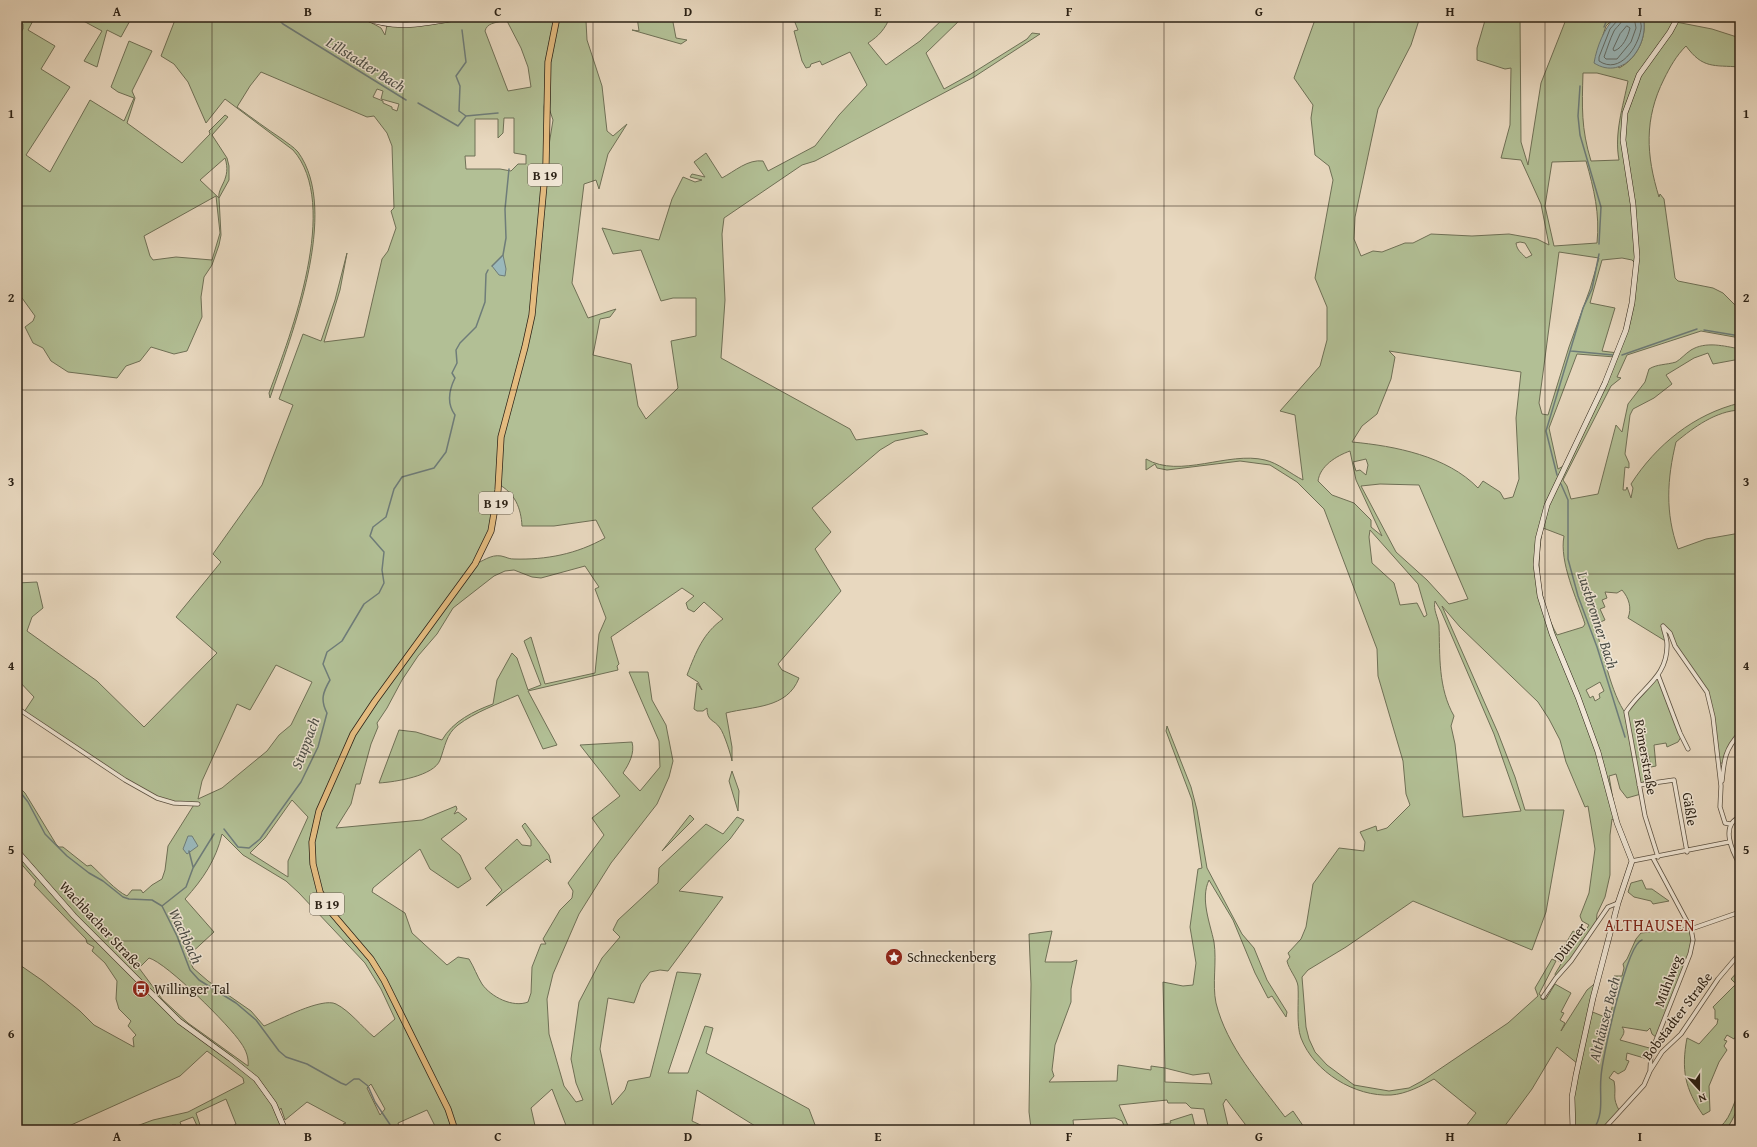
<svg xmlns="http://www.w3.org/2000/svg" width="1757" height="1147" viewBox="0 0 1757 1147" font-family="'Gentium Book Plus',serif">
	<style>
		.green { fill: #b2bf95; stroke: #6f7056; fill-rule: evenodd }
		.water { fill: #9ab8bb; stroke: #6e7c79 }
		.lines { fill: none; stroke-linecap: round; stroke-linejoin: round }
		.shore { stroke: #636d68; stroke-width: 1 }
		.stream { stroke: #6e7c79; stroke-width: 1.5 }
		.street-casing { stroke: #5b5040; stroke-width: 5 }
		.secondary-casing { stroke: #2c2216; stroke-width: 6 }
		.primary-casing { stroke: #2c2216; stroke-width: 7 }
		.street { stroke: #f0e6d5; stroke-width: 3.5 }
		.secondary { stroke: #f0e6d5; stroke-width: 5 }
		.primary { stroke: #e4bc80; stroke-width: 5.5 }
		.grid { fill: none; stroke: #2c2216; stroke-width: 1; stroke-opacity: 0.55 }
		.labels { text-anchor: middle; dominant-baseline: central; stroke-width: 3; stroke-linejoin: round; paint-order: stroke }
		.shield { fill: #f0e6d5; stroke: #675d4f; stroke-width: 1 }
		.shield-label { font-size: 13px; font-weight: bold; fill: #2c2216 }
		.street-label { font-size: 14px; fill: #2c2216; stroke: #f0e6d5 }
		.poi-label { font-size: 14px; fill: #2c2216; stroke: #f0e6d5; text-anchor: start }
		.water-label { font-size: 15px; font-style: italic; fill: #4d4f48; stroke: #f0e6d5 }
		.quarter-label { font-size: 16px; letter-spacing: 1px; fill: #7a1f14; stroke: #f0e6d5 }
		.neatline { fill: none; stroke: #2c2216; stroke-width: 1.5 }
		.grid-label { font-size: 13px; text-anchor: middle; font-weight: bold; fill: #2c2216 }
	</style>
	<rect width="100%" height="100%" fill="#e8d8bf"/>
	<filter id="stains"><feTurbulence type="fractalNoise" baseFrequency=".005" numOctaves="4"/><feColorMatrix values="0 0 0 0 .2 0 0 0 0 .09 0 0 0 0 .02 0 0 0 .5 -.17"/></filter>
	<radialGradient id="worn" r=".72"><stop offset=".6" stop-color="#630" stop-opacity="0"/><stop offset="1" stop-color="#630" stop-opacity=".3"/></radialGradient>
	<path class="green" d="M17,17H35L28,30L55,46L41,69L70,87L26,155L50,172L90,100L124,121L134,98L118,92L111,87L129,41L152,51L132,91L135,98L127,123L182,163L210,134L209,131L225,115L228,117L212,135L227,158L229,166V180L219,198L221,235L219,245L212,265L204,277L201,297L202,317L187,351L174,354L151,347L140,361L126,366L117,378L68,372L51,361L43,348L33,343L25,327L33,321L35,316L17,291V37L23,29V24L17,22ZM225,158C232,179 217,187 219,198L200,180ZM216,196L220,233L212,260L176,257L153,260L150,256L144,236Z
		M76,17H132L121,37L107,30L97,67L84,61L102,31Z
		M171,17H361L381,28L385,35L387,25L363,17H589L586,21L587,40L602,86L607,131L613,136L627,124L608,154L599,189L596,180L584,184L572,283L588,318L616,309L610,317L600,319L593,355L631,364L638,406L646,419L678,388L671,341L696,336V298H673L661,301L641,250L613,254L602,228L659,240L672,199L683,177L695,182L702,180L690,177L692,174L705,177L694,162L706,153L722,178C735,171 748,159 763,161L768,171L815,146L839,115L867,85L850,52L822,65L820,61L811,64L810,67L806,68L802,61L794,31L798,30L794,20L802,17H890C885,29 879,36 868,43L886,65L920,41L945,17H963L926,53L944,89L971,74L1027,39L1032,33L1040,34L974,77L815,161L802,165L724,218L722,234L725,300L721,358L850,429L856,440L922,430L928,434L895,441L880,450L812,508L831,532L815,549L841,591L778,664L782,670L799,678C787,709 753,706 726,713L732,747V761C731,755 724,733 720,728C714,719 707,722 707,708L703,711H697L694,709L697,683L702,690L698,682L687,675C696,652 703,633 723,619L704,602L694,612L688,609L686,603L694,596L682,588L611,637L619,664L617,666L618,670L528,691L557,745L543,749L518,695C498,704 475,712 458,725C446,734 445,747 440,760C434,776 395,782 379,783L399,730L416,732L442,740C453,721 474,711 493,704L497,680L512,653L517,658L528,690L541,685L524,641L531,637L545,684L595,673L599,634L606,618L595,589L599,587L585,566L541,578L532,577L514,570L505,571L494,576L453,608L437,634L418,656L402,680L387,708L377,723L378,727L371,744L360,784H356L351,804L336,828L422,820L456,806L457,809L454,814L458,812L467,819L441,839L460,855L471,879L458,888L430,869L420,849L373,888L372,892L405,913L412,933L447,965L458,957L469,959C474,967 477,976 482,984C491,997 513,1008 528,1002L531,993L532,967L541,944H546L543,939L560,910L572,898L573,891L568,883L604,835L592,818L620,796L580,745L632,742C635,753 629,764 623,773L640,791L660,767L659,741L629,672H648L652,700L666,725L673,761L669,777L657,804L611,863L579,914L553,974L547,999L549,1034L564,1086L576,1102L583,1100L576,1083L571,1059L579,1002L602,958L620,937L613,930L618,920L658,883L659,868L706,824L723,834L737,817L744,820L730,839L679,891L723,897L668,971L660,970L650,972L641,984L634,1003L608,998L600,1049L612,1105L625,1090L628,1081L650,1077L677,972L701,974L668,1073H688L705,1026L713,1028L706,1053L809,1109L817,1130H760V1129L697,1090L692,1121L711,1130H563L567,1128L552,1089L531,1108L536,1130H437L427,1110L398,1123L400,1130H346L343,1124L346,1123L307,1102L285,1120L281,1108L278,1112L285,1130H237L234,1125L236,1124L226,1099L196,1113L201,1128L193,1130L198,1128L193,1117L180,1122L183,1130H177L176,1125H172L173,1130H126L153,1120L188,1112L244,1083L243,1078L207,1051L180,1076L60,1130H17V963L43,981L80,1011L94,1025L134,1047L133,1038L136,1035L128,1026L131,1021L119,1009L116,999L117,981L105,963L92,951L94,947L87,943L86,939L34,885L36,881L17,859V785L25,793L56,844L59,847H63L87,866L91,865C101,874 116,891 127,896L132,890H141L143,893L152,885L162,879L165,870L168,846L195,803H174L157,798L125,780L24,712L17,720V708L24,712L34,697L17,679V583L37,582L43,608L32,617L27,631L97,681L144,727L217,653L176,617L221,562L213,554L262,485L293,405L279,399L303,334L321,341L335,300L347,253L340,290L324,342L364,337L382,259L388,251L396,228L391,211L394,208L392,146L387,133L374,116L367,117L261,72L250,86L237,107C252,118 267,129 282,139C287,143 294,147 298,152C341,211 291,336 270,398L269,393C291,334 341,204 293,150L225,99L206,123L188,82L174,64L161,56L175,20ZM502,21H507L521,48L528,67L531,87L508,91L485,31C487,23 495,23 502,21ZM547,84L549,108L553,120L546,164L544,107ZM377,89L383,91L381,99L399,104L397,111L392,109V107L383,103V101L373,97ZM504,118H514V153L526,155V164H518L511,171L500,169H466L465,156H475V119H498V138L503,133ZM498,484C515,493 521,508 522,526H554L596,520L605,538C577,554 546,560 514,559C510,559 508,558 505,557C494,553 486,559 476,564L494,521ZM276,665L312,682L291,725L279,735L267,751L222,788L198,799L202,781L237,704L250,710ZM292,800L308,817L288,861V877L250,853L265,838ZM222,834L243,855L286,881L299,893L365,963L381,989L395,1019L374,1037C362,1027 350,1011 336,1004C322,997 279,1020 264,1026L251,1011L208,981L193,968L188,956L214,932L185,899C203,879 216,860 222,834ZM149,958C167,963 230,1026 241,1043C246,1050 249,1058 248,1066L188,1023L162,999L139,968ZM371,1084L385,1109L380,1115L367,1088Z
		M637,17H672L676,38L687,40L681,44L632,30L639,31Z
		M1316,17H1420L1411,45L1378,109L1355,217L1354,239L1361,256L1373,251L1382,252L1405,243H1413L1431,234L1472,236L1509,234L1537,239L1549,245L1541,204L1521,160L1501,158L1510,125L1511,68L1505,69L1477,60V48L1486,17H1520L1521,142L1528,165L1541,83L1567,17H1615L1606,26L1603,35L1619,68C1637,59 1648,36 1643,17H1678L1676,22L1712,29L1740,38V67C1713,65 1703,69 1686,46C1676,56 1670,67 1664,79C1644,119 1646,155 1659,197L1660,194L1664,199L1675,278L1678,281L1713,288L1723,293L1740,310V338L1701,331L1627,355L1617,377L1621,378L1611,386L1563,480L1567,486L1571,499L1598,494L1616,425L1622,432L1628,404L1645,382L1649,369C1657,364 1666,365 1676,362C1681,359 1685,354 1691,350C1706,341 1724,346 1740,349V359L1713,364L1708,353L1694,358L1666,375L1672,384L1654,398L1633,409L1630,415L1625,454L1629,463V468L1625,467L1623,490H1626L1627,487L1631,498L1633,488L1631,484C1656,445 1694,414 1740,403V410C1716,411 1694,427 1676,442C1667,479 1665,513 1678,549L1706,539L1740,533V733L1728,747L1724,761L1718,766L1713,717L1707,692L1675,646L1670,633L1664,626L1667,642L1628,618C1632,608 1629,598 1622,590L1617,593L1605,592L1607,598L1602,600L1605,607L1600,609L1605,620L1596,624L1595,626C1603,651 1611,694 1626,714L1658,675L1681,737L1678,742L1667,747L1666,743L1654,745L1656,766L1651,767L1648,753L1643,754L1644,771L1647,779L1639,785L1641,794L1627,798L1620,789L1616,774L1609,776L1617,823L1612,819L1610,835V875L1605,897L1597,914L1596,925L1571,961L1556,978L1555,974L1561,964L1557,959L1573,931L1582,936L1589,925L1582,921L1580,916L1589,893L1595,849L1588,806L1585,807L1566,762L1560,740L1549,719L1538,702L1460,627L1442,606L1498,733L1515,777L1525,810H1564L1546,912L1532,950L1413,901L1346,947L1308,970L1302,977L1306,1027L1309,1039L1315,1052L1327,1065L1354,1085L1389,1091L1409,1088L1422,1081L1508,1023L1538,996L1535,988L1552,959L1556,961L1539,994L1543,997L1541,999H1546L1555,984L1571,993L1561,1012L1564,1013L1560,1020L1565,1023L1561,1031L1587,990L1598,981L1590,1011L1605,1017V1033L1616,993L1611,988L1614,976H1622L1624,968L1623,964L1627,959L1636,939L1641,933L1678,929L1689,926L1692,946L1657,1038L1652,1034L1650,1028L1647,1031L1622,1027C1626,1032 1623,1035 1620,1040L1653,1049L1651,1060L1627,1053L1626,1060L1629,1061L1625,1070L1618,1074L1614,1071L1609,1078L1614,1081C1617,1096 1611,1096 1620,1112L1603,1130H1573L1571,1096L1578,1064L1557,1047L1532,1089L1504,1127L1507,1130H1463L1476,1113L1434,1079C1421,1086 1406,1094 1391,1095C1355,1097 1314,1072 1301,1038C1296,1025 1299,1001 1298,986C1297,978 1289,970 1287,961L1290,957L1288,953L1301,939L1306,927L1313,884L1339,848L1364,851L1365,842L1360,832L1376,826L1377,831L1387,828L1410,805L1406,794L1403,761L1378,676L1377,649L1324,509L1297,482L1270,465L1240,461L1167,470L1157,468L1155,464L1146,470V459C1180,479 1228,451 1265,460C1278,463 1291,474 1303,480L1295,415L1280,411L1320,366L1327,340V307L1315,278L1333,180L1329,166L1315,155L1311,118L1313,105L1294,78ZM1583,73H1597L1628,81C1623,107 1614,133 1619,160L1591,161C1581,128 1582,107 1583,73ZM1586,161C1594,189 1600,214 1597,243L1554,246L1545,206L1552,162ZM1520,242L1525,243L1532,255L1526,258C1522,253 1517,251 1516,243ZM1559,252L1599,258L1590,289L1569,347L1548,415L1542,414L1539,403ZM1622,258L1632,260L1637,265L1626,330L1618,353L1602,351L1615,308L1590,303L1602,260ZM1389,351L1521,372L1516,418L1519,479L1513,497L1504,499L1500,492L1483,481L1478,488C1447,456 1395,446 1352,442L1362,426L1377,414L1391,379L1395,357ZM1577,354L1615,357L1565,465L1558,469L1549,428ZM1350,451L1356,480L1382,536L1371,527V520L1354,503L1332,495L1318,481C1320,466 1336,456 1350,451ZM1366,459L1368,465L1366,475L1360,470L1356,471L1353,462ZM1380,484L1419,485L1468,599L1449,604L1427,580L1396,552L1361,486ZM1543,528L1564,536C1559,562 1577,599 1585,624L1583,627L1557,635C1539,602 1535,564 1543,528ZM1370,530L1418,584L1427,615L1424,617L1417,603L1400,605L1394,583L1372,563L1369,537ZM1435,601L1441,611L1494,734L1521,811L1463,817L1455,744L1451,726L1454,716C1438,688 1440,656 1439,625C1438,617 1433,610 1435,601ZM1600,682L1604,691L1599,694L1600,698L1595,701L1593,696L1590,698L1586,690Z
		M1167,726L1191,787L1197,810L1207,868L1242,934L1254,948L1267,980L1287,1012L1286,1017L1272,996L1268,998L1255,973L1233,920L1209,880C1200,899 1210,923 1214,942C1217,962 1212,984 1216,1003C1227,1047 1259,1082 1285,1117L1293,1111L1306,1130H1247L1245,1124L1226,1099L1223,1104L1229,1130H1209L1204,1109L1191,1108L1186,1103H1168L1167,1100L1119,1105L1129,1128L1171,1123L1170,1121L1192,1114L1196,1130H1126L1122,1121L1115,1118L1073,1120L1074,1130H1032L1031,1128L1029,1112L1031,984L1029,934L1052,931L1045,962H1071L1077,960L1071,989V1002L1055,1045L1052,1070L1054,1076L1049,1082L1117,1081L1118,1065L1151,1070V1066L1165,1068L1163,982L1183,986L1193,985L1196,963L1190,927L1198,869L1202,868L1192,800L1166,731ZM1165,1068L1193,1075L1209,1073L1212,1084L1165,1082Z
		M732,771L739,791L738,811L729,781Z
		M690,815L694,819L662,851Z
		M525,823L549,855L551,863L547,859L486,906L502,890L485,868L517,839L522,845L531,846V840L522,826Z
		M1642,880L1646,889H1652L1669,901L1653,904L1651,901L1634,897L1628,892L1631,883Z
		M1740,969V1030L1734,1039L1727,1035L1724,1040L1727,1041L1724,1046L1727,1050L1719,1062L1709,1086L1710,1111L1703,1115C1685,1089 1681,1070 1687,1038L1699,1044L1717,1024L1718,1019H1715V1010L1713,1007L1736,984L1731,979Z
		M1740,1091C1740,1106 1734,1118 1726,1130H1715C1731,1122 1732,1104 1740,1091Z"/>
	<path class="water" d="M1615,17H1643C1650,44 1624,82 1594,63C1597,46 1604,29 1615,17Z
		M503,255L506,269L505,276L499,275L492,266Z
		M188,836H192L198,846L187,854L183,849Z"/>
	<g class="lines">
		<path class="shore" d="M1617,17V21L1610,29L1599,57V61C1620,75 1638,47 1641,29C1642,25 1640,21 1639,17
			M1623,17C1622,24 1617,26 1614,31C1610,39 1607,49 1604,57L1606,59H1617L1631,42L1636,28L1634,17
			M1627,26L1630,28C1628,36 1623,48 1614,51L1613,49L1620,34Z"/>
		<path class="stream" d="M276,17L283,24L406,100
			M1604,27L1608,17
			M462,30L466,62L456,76L460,86L459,111L466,116L498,113
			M1580,86L1578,116L1580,135L1601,207L1599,244
			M418,103L458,126L466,116
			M492,266L503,255L506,238L505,209L509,169
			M1704,330L1740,336
			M1571,351L1613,355
			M1622,355L1697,329
			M1557,475L1546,431L1583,308L1592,289L1599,254
			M1561,484L1568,500V559L1578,596L1597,647L1625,737
			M17,788L28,802L45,834L67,856L89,873L103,881L123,897L129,899L152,900L162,906L177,936L190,970L199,980L236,1003L256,1020L279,1051L286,1057L307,1064L341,1083L346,1085L354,1079H359L368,1086L375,1102L391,1126L392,1130
			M224,829L238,847L249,848L260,839L301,782L318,747L327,713C320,700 323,692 330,680L323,664L327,652L342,641L364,604L379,593L384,583L382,570L384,552L370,536L373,527L386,517L394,489L402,477L434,468L446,452L455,415C447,404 449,390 455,378L452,373L457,363L456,350L460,343L476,327L485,302L486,274L488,270
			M189,851L193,867
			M162,906L186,887L193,868L214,834
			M1593,1130C1605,1114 1599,1095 1601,1077C1602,1058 1627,943 1642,940"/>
		<defs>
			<path id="street" d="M1663,626L1670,633L1675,646L1707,692L1713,717L1721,786L1720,807L1725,823L1730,824
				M1658,675L1680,733L1688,749
				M17,708L125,780L157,798L174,803L198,804
				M1722,781C1724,760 1725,749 1740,733
				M1639,785L1674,780L1687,852
				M1740,817C1720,825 1732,851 1740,865
				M1658,857L1645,816L1626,712C1642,687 1668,677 1667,644C1667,638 1664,632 1663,626
				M1632,861L1729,842
				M1691,929L1740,912
				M1543,997L1556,978L1571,961L1608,907L1618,903
				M1650,1071L1651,1053L1690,954L1693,940L1691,929L1653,858
				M1603,1130L1644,1085L1650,1071L1662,1052L1681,1034L1718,979L1740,953"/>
			<path id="secondary" d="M363,17C397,31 427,23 462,17
				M17,851L74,916L179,1021L231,1059L256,1079L274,1104L285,1130
				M1573,1130L1572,1097L1576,1075L1593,998L1618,903L1632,861L1617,823L1598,752L1578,697L1552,634L1540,596L1536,565L1538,539L1547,505L1605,383L1626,330L1632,303L1637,257L1633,204L1623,140L1625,113L1639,75L1670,32L1678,17"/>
			<path id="primary" d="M455,1130L448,1109L384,980L371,959L331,912L320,892L313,864L312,842L319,811L353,734L375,701L475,564L491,531L498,490L501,437L525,347L532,315L546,163L548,62L557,17"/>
		</defs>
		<use href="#street" class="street-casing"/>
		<use href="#secondary" class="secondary-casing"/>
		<use href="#primary" class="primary-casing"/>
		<use href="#street" class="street"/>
		<use href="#secondary" class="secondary"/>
		<use href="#primary" class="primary"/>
	</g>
	<path class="grid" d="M212,17V1130M403,17V1130M593,17V1130M783,17V1130M974,17V1130M1164,17V1130M1354,17V1130M1545,17V1130M17,206H1740M17,390H1740M17,574H1740M17,757H1740M17,941H1740"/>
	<defs>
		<symbol id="sight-disc" viewBox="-11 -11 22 22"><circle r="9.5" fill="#8f2418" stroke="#f0e6d5"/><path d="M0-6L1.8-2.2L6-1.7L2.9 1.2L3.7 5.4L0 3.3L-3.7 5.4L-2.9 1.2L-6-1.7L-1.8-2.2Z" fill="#fff"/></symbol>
		<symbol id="bus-disc" viewBox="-11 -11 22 22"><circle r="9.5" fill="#8f2418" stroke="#f0e6d5"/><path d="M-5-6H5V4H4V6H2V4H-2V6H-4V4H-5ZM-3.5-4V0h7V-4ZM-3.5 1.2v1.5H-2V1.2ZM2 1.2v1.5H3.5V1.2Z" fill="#fff"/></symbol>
	</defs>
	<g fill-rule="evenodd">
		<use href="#sight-disc" x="884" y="947" width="20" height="20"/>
		<use href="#bus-disc" x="131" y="979" width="20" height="20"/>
	</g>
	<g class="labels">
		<g class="shield">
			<rect x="528" y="164" width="34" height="22" rx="3"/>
			<rect x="479" y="492" width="34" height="22" rx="3"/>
			<rect x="310" y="893" width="34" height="22" rx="3"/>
		</g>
		<g class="shield-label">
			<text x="545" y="175">B 19</text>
			<text x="496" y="503">B 19</text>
			<text x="327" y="904">B 19</text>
		</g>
		<g class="street-label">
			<text transform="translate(1646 757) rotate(80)">Römerstraße</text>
			<text transform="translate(1690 809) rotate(81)">Gäßle</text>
			<text transform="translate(101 925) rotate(47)">Wachbacher Straße</text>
			<text transform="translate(1570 942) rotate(-53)">Dünner</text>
			<text transform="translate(1668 981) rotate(-69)">Mühlweg</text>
			<text transform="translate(1677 1016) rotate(-53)">Bobstadter Straße</text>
		</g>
		<g class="poi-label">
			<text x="907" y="957">Schneckenberg</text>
			<text x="154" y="989">Willinger Tal</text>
		</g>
		<g class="water-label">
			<text transform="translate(366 64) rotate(32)">Lillstadter Bach</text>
			<text transform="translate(1598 620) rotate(72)">Lustbronner Bach</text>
			<text transform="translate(305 743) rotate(-69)">Stuppach</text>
			<text transform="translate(186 936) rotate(65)">Wachbach</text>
			<text transform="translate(1604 1019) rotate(-76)">Althäuser Bach</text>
		</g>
		<g class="quarter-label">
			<text x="1650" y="925">ALTHAUSEN</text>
		</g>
	</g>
	<rect width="1757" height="1147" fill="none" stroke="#e8d8bf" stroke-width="44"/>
	<g transform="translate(1699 1089) rotate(159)" stroke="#f0e6d5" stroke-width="3" paint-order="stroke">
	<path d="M0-3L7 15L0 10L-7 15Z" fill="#2c2216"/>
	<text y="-6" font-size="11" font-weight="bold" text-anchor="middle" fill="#2c2216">N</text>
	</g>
	<rect x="22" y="22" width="1713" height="1103" class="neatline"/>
	<g class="grid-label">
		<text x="117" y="16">A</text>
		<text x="308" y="16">B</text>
		<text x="498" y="16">C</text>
		<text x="688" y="16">D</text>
		<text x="878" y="16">E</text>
		<text x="1069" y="16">F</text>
		<text x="1259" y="16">G</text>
		<text x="1450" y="16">H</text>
		<text x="1640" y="16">I</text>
		<text x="11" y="118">1</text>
		<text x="1746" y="118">1</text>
		<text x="11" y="302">2</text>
		<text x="1746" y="302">2</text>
		<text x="11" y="486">3</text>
		<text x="1746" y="486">3</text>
		<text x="11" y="670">4</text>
		<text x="1746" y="670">4</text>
		<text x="11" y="854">5</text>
		<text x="1746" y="854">5</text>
		<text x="11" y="1038">6</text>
		<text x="1746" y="1038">6</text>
		<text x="117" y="1141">A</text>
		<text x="308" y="1141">B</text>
		<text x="498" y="1141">C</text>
		<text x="688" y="1141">D</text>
		<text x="878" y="1141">E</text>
		<text x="1069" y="1141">F</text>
		<text x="1259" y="1141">G</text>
		<text x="1450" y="1141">H</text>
		<text x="1640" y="1141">I</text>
	</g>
	<rect width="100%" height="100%" filter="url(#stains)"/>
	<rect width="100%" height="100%" fill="url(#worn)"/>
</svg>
